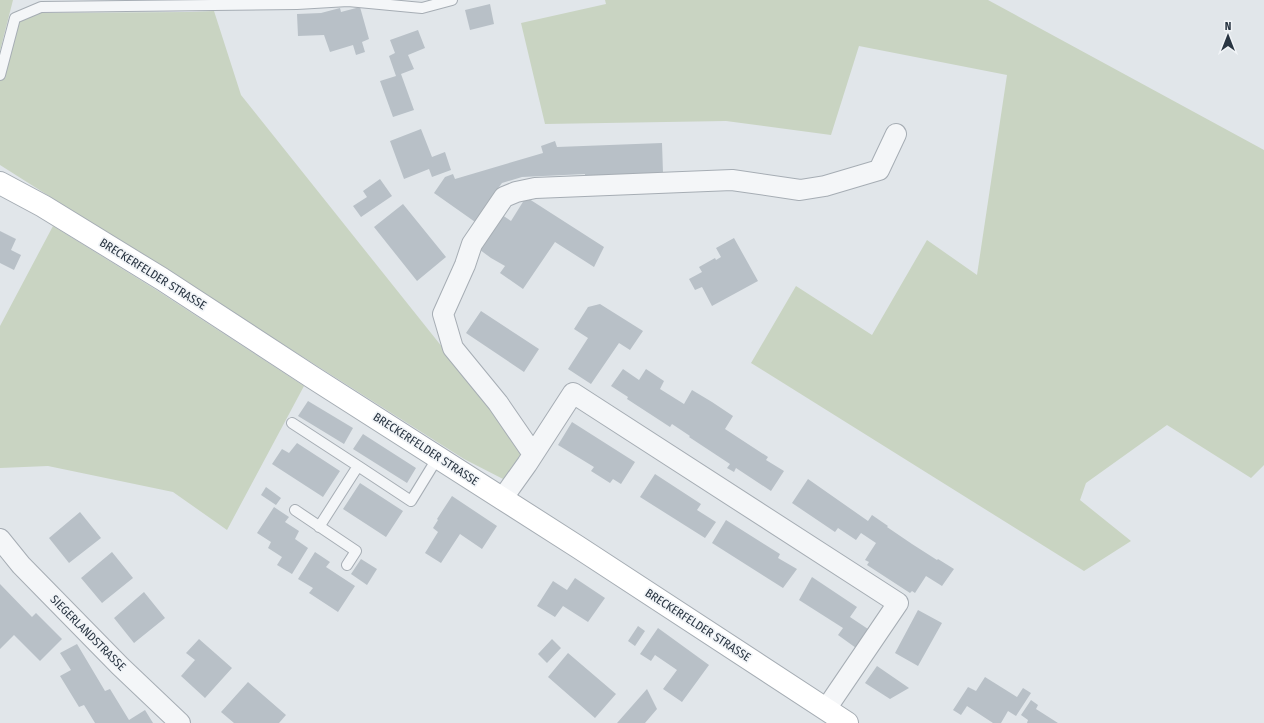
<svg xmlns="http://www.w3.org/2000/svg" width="1264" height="723" viewBox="0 0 1264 723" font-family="'Fira Sans Condensed',sans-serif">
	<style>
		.green { fill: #c9d4c2 }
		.building { fill: #b8c0c7 }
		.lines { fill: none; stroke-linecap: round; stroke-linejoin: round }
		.service-casing { stroke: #a6adb4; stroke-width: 12 }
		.minor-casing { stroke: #a6adb4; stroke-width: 22 }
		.secondary-casing { stroke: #a6adb4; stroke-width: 24 }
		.service { stroke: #f4f6f8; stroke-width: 10 }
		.minor { stroke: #f4f6f8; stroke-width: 20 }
		.secondary { stroke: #fff; stroke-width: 22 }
		.labels { text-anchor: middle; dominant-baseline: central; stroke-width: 3.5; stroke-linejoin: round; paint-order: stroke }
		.street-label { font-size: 12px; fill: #293542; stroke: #f1f4f7 }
	</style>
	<rect width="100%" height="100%" fill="#e1e6ea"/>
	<path class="green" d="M0,0H13L0,51Z
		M605,0H988L1264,150V465L1251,478L1167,425L1086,483L1080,500L1131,541L1084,571L751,363L796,286L872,335L927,240L977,275L1007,75L859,46L831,135L726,121L545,124L521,23L606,4Z
		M214,11L241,95L526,452L505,480L464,459L0,165V77L9,19L31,13L189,12Z
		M53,226L158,291L304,386L227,530L173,492L48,466L0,468V326Z"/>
	<path class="building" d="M490,4L494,24L470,30L465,10Z
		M360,7L369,39L362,42L365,52L356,55L353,45L330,52L324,35L298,36L297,14L321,13L340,8L341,12Z
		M418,30L425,48L408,55L414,69L401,74L414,110L393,117L380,81L396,76L389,56L395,53L390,40Z
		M421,129L432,157L445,152L451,170L432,177L429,169L404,179L390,141Z
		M555,141L557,147L662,143L663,173L585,177V174L522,177L502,183L496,191L478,224L434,193L445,177L453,174L455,179L543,153L541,146Z
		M380,179L392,196L361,217L353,206L367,197L363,191Z
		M526,197L604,247L594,267L555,242L523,289L500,273L505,266L491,258L476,247L499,213L511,221Z
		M403,204L446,257L417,281L374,227Z
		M0,231L16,239L11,250L21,255L14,270L0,263Z
		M734,238L758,281L712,306L702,287L695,290L689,279L702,272L699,267L715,258L716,260L721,257L716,248Z
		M600,304L643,331L630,350L619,343L591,384L568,369L588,338L574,329L588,307Z
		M481,311L539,349L524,372L466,333Z
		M623,369L639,380L646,369L664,381L660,389L684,404L692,390L712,402L733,416L725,429L768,457L766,460L784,471L771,491L736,468L734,472L727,468L730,464L689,437L690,436L672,424L670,427L627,399L628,397L611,386Z
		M308,401L353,428L344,444L298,416Z
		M572,422L635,462L621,484L613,479L610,483L591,471L594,467L558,445Z
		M363,434L416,468L407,483L353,449Z
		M297,443L340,471L323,497L272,464L282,449L289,453Z
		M655,474L701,504L697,510L716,522L705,538L640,497Z
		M808,479L868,521L872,515L888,526L887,527L912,544L937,560L938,559L954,569L942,586L926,576L915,593L912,591L910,593L867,565L869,562L865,560L876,543L861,533L856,540L838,528L835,532L792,503Z
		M360,483L403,511L386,537L343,509Z
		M266,487L281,498L276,505L261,495Z
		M452,496L497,526L482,549L460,534L441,563L425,553L438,532L433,528L438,520L437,519Z
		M274,507L289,517L285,522L299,531L295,539L308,548L292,574L277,565L282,557L268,548L271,542L257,533Z
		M80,512L101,538L69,563L49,538Z
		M726,520L780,554L778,558L797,569L783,588L712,543Z
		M112,552L133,578L102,603L81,578Z
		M315,552L330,562L326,567L355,586L338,612L309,593L313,588L298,579Z
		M361,559L377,569L367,585L351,574Z
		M812,577L857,607L850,617L868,629L856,648L838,635L843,628L799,600Z
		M575,578L605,598L588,622L563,606L555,617L537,606L553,581L567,590Z
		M0,584L32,617L36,613L62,639L40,661L14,635L0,649Z
		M144,592L165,618L134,643L114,618Z
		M918,610L942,623L918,666L895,653Z
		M638,626L645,631L635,646L628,641Z
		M658,628L709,665L682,702L663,689L677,670L655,655L651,661L640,654Z
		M199,639L232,668L205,698L181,676L195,660L186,653Z
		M552,639L561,648L547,663L538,654Z
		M77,644L105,691L110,689L129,720L145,710L153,723H95L84,705L79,707L60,676L71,670L60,653Z
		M568,653L616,694L595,718L548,677Z
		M877,666L909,688L890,699L865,683Z
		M985,677L1017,697L1023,688L1031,693L1016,716L1008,711L1001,723H993L967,706L961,715L953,710L968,687L976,691Z
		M248,682L286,715L279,723H234L221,712Z
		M647,689L657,709L645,723H617Z
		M1031,700L1038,705L1036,709L1058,723H1027L1028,720L1021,715Z"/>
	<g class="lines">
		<defs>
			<path id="service" d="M0,75L15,18L41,7L297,4L348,1L422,8L452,0
				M292,423L358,466
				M295,510L356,551L347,565
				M319,527L358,466L411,501L438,457"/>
			<path id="minor" d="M533,454L498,403L453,348L443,314L465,265L472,244L504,197L516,192L535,188L732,180L800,190L825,186L879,170L896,134
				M502,499L527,464L573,393L898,603L826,709
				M0,539L21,565L120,666L180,723"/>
			<path id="secondary" d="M0,183L43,206L162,279L312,377L578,547L847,723"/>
		</defs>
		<use href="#service" class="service-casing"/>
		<use href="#minor" class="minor-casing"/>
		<use href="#secondary" class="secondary-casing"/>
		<use href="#service" class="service"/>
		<use href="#minor" class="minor"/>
		<use href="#secondary" class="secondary"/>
	</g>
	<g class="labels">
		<g class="street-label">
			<text transform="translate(153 274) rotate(32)">BRECKERFELDER STRASSE</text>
			<text transform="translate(426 449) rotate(33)">BRECKERFELDER STRASSE</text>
			<text transform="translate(698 625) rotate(33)">BRECKERFELDER STRASSE</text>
			<text transform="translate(88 633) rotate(45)">SIEGERLANDSTRASSE</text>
		</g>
	</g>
	<g transform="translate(1228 36)" stroke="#f1f4f7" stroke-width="3" paint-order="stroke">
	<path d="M0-3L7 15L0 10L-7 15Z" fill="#293542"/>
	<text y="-6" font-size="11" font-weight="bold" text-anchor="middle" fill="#293542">N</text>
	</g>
</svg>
